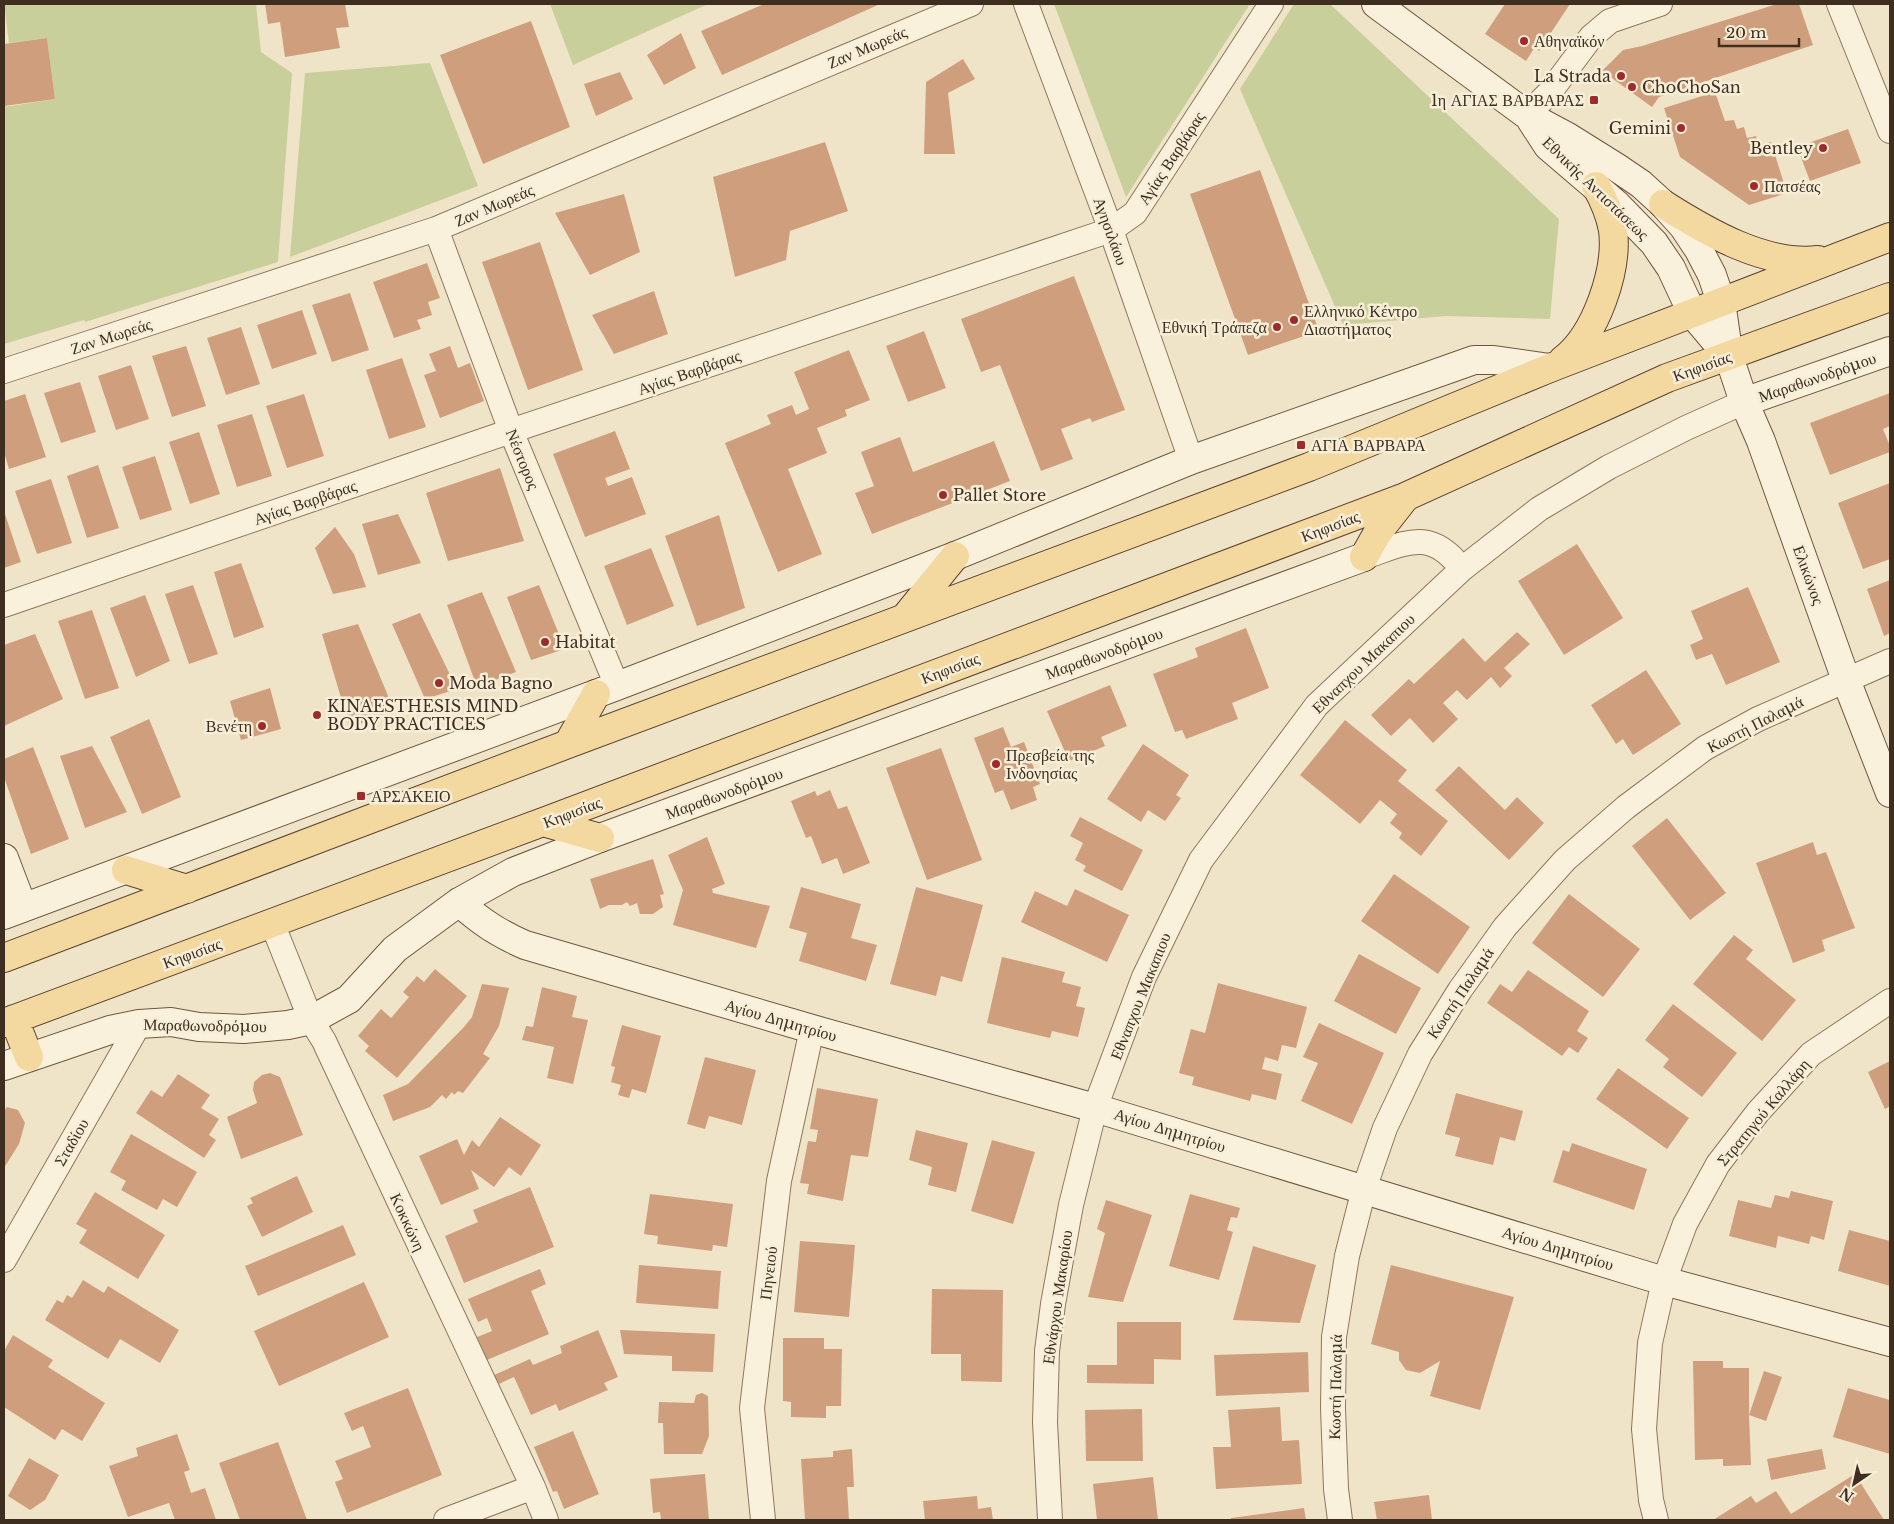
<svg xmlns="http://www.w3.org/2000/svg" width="1894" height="1524" viewBox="0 0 1894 1524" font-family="'Libre Baskerville',serif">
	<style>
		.green { fill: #c9cf9b }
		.building { fill: #cf9f7d }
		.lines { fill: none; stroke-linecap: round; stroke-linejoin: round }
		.street-casing { stroke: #8d765c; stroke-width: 26 }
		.secondary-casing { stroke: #6f573f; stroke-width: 30 }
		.primary-casing { stroke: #5b4430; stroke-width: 30 }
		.street { stroke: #faf1dc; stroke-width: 24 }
		.secondary { stroke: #faf1dc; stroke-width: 28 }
		.primary { stroke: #f3d9a0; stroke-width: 28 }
		.poi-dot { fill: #9e2a2b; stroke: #f7eed8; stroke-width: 2 }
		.labels { text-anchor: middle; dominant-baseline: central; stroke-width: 5; stroke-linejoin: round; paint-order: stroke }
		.poi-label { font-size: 16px; fill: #3d2e20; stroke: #f7eed8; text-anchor: start }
		.street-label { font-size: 16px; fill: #3d2e20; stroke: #f7eed8 }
	</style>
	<rect width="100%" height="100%" fill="#f0e4c8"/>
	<path class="green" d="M4,4H256L261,52L292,73L278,262L85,322L84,320L4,344V107L55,99L47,38L9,43Z
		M550,4H708L573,65Z
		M1054,4H1250L1126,197Z
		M1294,4H1330L1559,219L1550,319L1446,316L1343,325L1240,89Z
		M430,63L478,186L290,257L305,73Z"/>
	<path class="building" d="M265,4H345L349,27L336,28L340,48L285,57L280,22L268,24Z
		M764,4H880L722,75L701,31Z
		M1505,4H1570L1539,51L1535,47L1526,61L1485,34Z
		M1777,4H1799L1813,45L1659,97L1652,107L1602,71L1623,50L1642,46Z
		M531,21L570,127L483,164L440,55Z
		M681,33L696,68L664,85L647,55Z
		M47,38L55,99L4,106V44Z
		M963,59L975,79L948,93L955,154H924L926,82Z
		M620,72L633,99L596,116L584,84Z
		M1715,92L1725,121L1734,120L1737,129L1744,127L1747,138L1756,136L1758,145L1771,142L1787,193L1749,205L1680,157L1664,108Z
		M1848,129L1861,163L1810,181L1797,147Z
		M825,142L848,211L790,231L786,260L735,277L713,177Z
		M1260,170L1319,331L1248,355L1190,194Z
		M624,194L640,252L590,275L555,213Z
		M540,242L583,370L528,390L482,262Z
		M427,263L440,298L428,302L432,315L417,320L421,329L394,338L373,282Z
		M1074,276L1125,410L1092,422L1090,418L1061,429L1073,459L1041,471L1000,365L981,372L961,319Z
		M654,291L668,334L614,354L592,315Z
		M350,293L369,350L332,362L312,305Z
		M302,310L317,354L272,369L257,325Z
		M241,327L260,384L226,395L207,338Z
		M924,331L946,388L908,402L886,346Z
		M186,346L206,406L172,417L152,356Z
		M450,346L458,368L470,363L484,401L440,418L424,375L436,371L429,354Z
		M849,350L870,400L845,410L847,416L817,428L827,453L788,469L822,554L778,572L725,443L771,424L767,415L792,405L796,415L809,409L794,372Z
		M402,358L426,427L389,439L366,370Z
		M131,365L149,419L116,430L98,376Z
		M80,382L96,432L61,443L44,393Z
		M1890,393V426L1883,429L1890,446V452L1830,475L1810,423Z
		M25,394L46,457L9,469L4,452V401Z
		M304,394L324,456L287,468L266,406Z
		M252,414L272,476L237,487L217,425Z
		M615,431L630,469L605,478L608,486L632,477L646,514L585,537L553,454Z
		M199,432L220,494L190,504L169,442Z
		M900,437L913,472L994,441L1010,481L872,534L855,493L874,486L861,452Z
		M155,456L172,510L140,520L122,467Z
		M98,465L119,528L87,538L67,476Z
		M500,468L524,541L448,561L426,493Z
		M51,479L72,543L37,554L15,491Z
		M1890,483V559L1863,569L1838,503Z
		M4,511L21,562L4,568Z
		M398,514L421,563L378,575L362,524Z
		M719,515L745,608L697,626L665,536Z
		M335,527L354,554L366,587L333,594L315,548Z
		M1577,544L1623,618L1564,655L1518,581Z
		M651,548L674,606L627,625L604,566Z
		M241,563L264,627L234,638L214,572Z
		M1890,580V633L1884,636L1867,589Z
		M193,585L218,654L189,664L165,594Z
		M539,585L565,649L531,660L507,597Z
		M1748,587L1780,662L1726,685L1712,654L1696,660L1690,645L1703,639L1691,611Z
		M482,592L516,672L477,687L447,605Z
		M145,595L170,661L136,677L110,608Z
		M92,610L119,688L85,699L58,621Z
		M420,613L457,689L425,699L392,624Z
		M358,624L394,710L350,728L322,634Z
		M1246,628L1269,688L1232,703L1238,719L1186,739L1182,730L1175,732L1153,674L1198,657L1195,648Z
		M1517,632L1530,644L1504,668L1512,676L1500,688L1491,677L1467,700L1457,690L1443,703L1458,719L1433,743L1410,718L1391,736L1371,715L1409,679L1414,684L1463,638L1485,662Z
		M35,634L63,699L4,726V645Z
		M1646,670L1681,724L1633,755L1623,739L1616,744L1591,705Z
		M1110,685L1127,726L1101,737L1105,746L1069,761L1047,711Z
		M270,688L281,729L241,740L230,701Z
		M149,719L181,797L142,814L110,737Z
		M1345,720L1407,770L1398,781L1448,821L1421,856L1399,838L1402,833L1390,823L1397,814L1380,800L1360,824L1300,775Z
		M1003,727L1011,747L1024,742L1040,784L1033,787L1037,800L1011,810L1003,790L995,793L974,738Z
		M1143,744L1189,775L1176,795L1181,798L1165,821L1148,810L1141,822L1107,799Z
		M92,746L127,812L85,828L60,756Z
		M33,747L69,839L31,854L4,777V759Z
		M941,748L982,860L927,880L886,768Z
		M1459,766L1505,810L1517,797L1544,823L1509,860L1435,790Z
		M830,790L838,809L847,806L870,863L843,874L837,858L822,864L811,836L806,838L791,801L815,791L817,796Z
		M1080,817L1143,850L1122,891L1083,871L1086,866L1075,860L1083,843L1070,836Z
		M1667,818L1726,893L1690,920L1632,846Z
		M707,837L725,884L712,889L713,893L770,906L756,948L673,925L683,890L668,855Z
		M1813,842L1817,855L1826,852L1855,928L1822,940L1825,951L1793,963L1756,863Z
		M653,859L664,894L660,895L663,907L653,914H640L637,903L630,906L627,902L622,905H609L600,909L590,879Z
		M1394,874L1470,927L1438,974L1361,921Z
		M801,887L861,904L851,938L877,945L866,981L799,961L807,933L789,928Z
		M916,887L983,905L962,982L941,976L936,996L890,984Z
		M1075,889L1129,915L1107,962L1021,922L1035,891L1067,906Z
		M1569,894L1640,949L1603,997L1532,943Z
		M1734,935L1753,950L1746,959L1796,1000L1762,1041L1693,984Z
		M1359,954L1421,988L1396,1034L1334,1001Z
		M1002,957L1065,972L1062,982L1081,987L1076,1006L1085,1008L1078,1037L1052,1031L1050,1038L987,1023Z
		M435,969L467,996L397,1078L365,1051L369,1046L358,1036L381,1009L391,1018L409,997L403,992L417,976L424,982Z
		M1528,970L1589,1011L1577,1031L1588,1038L1578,1053L1569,1047L1562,1056L1487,1003L1500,984L1512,992Z
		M1218,983L1307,1007L1296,1048L1282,1045L1278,1061L1265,1057L1262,1069L1282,1074L1276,1100L1252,1094L1250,1101L1192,1085L1194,1077L1179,1073L1191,1029L1205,1033Z
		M482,984L509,988L499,1026L483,1054L490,1058L463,1093L458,1091L454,1095L452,1092L446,1099L442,1095L430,1107L393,1121L383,1095L408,1084L464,1027L472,1017Z
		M542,987L577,996L572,1017L588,1020L573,1084L547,1078L554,1047L522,1040L526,1026L533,1027Z
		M1673,1004L1737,1053L1702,1097L1663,1067L1669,1059L1645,1040Z
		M1319,1023L1384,1053L1352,1124L1301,1101L1318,1063L1303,1057Z
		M622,1025L661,1036L646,1093L632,1089L629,1098L618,1095L621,1085L611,1082L615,1067L611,1066Z
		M705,1057L756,1070L742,1125L709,1116L705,1129L687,1124Z
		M1890,1061V1106L1885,1109L1868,1072Z
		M1618,1068L1689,1118L1667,1149L1596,1099Z
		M270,1073L280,1077L303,1135L241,1159L227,1117L257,1103L253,1090L254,1082L262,1075Z
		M178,1074L210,1095L201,1108L219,1119L209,1135L216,1140L204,1158L136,1113L151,1090L162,1097Z
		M817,1088L878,1099L868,1157L851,1155L843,1201L807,1194L809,1184L800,1183L808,1141L816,1142L818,1130L810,1129Z
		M1456,1093L1523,1111L1515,1141L1500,1137L1493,1165L1455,1156L1460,1138L1445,1134Z
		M7,1107L18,1110L25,1123L19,1144L4,1168V1111Z
		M500,1117L541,1145L521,1176L509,1167L494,1187L471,1170L479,1189L441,1205L419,1156L457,1139L464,1155L472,1140L479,1147Z
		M916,1130L968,1143L956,1192L928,1185L932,1167L909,1160Z
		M131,1134L197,1172L177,1207L163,1199L157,1210L121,1190L126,1181L110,1172Z
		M992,1140L1035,1152L1013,1224L971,1211Z
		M1572,1143L1647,1169L1634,1210L1553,1182L1563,1150L1569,1152Z
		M297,1176L313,1212L262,1237L247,1206L253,1203L250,1198Z
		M530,1187L554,1247L464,1283L445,1236L478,1222L473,1210Z
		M1791,1191L1833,1201L1824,1240L1811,1236L1809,1244L1778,1236L1776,1248L1729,1236L1738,1200L1771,1208L1775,1195L1789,1198Z
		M95,1192L165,1235L138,1279L79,1243L87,1230L76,1224Z
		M650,1194L733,1204L727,1247L713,1245L712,1251L657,1244L658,1236L644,1234Z
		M1190,1194L1240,1208L1237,1218L1231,1217L1227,1230L1233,1232L1219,1280L1169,1266Z
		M1106,1200L1152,1215L1123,1302L1088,1297L1105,1233L1097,1229Z
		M343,1225L356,1255L258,1296L245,1266Z
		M1849,1230L1890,1241V1286L1838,1271Z
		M800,1241L855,1245L849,1317L794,1312Z
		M1253,1246L1316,1265L1300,1323L1233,1320Z
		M639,1265L721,1271L718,1309L636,1303Z
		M1391,1265L1514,1297L1480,1410L1430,1396L1440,1361L1420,1373L1406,1370L1399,1360V1352L1371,1344Z
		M540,1269L546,1284L531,1291L549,1334L487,1360L477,1337L492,1331L487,1318L478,1322L468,1299Z
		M83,1280L104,1293L108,1286L179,1330L160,1363L120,1339L108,1359L45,1320L57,1300L63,1303L67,1295L72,1298Z
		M364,1282L389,1337L279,1386L254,1331Z
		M932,1289L1003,1290L1002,1382L961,1381V1354H931Z
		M1117,1322H1181V1360L1154,1359V1384L1087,1383V1365H1117Z
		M598,1330L618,1377L604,1383L608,1390L559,1411L556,1404L531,1415L514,1377L499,1384L494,1375L530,1359L533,1365L562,1353L560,1346Z
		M620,1330L715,1334L713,1372L672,1371V1356L624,1354Z
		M13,1335L53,1360L48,1367L105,1403L82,1441L62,1429L55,1440L4,1407V1392L5,1389L4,1388V1351Z
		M783,1338H824V1349H842L841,1406H826V1418L791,1417V1402L783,1401Z
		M1308,1352L1309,1392L1216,1396L1214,1355Z
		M1693,1361H1723V1368H1749V1415L1764,1371L1782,1377L1766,1421L1749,1415L1751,1465L1723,1466V1459L1695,1460Z
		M408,1388L442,1475L347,1513L335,1482L343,1479L335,1461L371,1447L363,1426L352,1431L344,1413Z
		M1848,1388L1890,1400V1454L1833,1437Z
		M702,1393L708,1396L709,1436L702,1454H664L663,1423H658L659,1402L694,1403L696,1395Z
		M1280,1407L1282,1441L1299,1440L1302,1484L1216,1489L1213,1447H1231L1228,1410Z
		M1142,1409L1143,1461H1086L1085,1410Z
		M573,1431L599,1494L564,1509L557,1491L553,1492L534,1447Z
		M177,1434L190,1470L184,1472L191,1493L205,1488L216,1520H175L169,1503L128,1517L109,1466L138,1456L136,1448Z
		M278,1442L307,1520H240L219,1463Z
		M852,1449L854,1487H847L849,1520H805L801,1459L833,1457V1451Z
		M1822,1449L1826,1469L1771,1480L1767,1459Z
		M29,1458L59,1475L45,1500L30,1510L8,1496Z
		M705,1474L709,1520H661L660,1512L653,1513L650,1479Z
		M1855,1474L1884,1520H1713L1751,1496L1756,1503L1776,1491L1791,1514Z
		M1153,1477L1158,1520H1097L1093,1484Z
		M1429,1495L1432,1520H1377L1374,1502Z
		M977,1496L978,1509L991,1507L993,1520H925L923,1501Z
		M1304,1508L1306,1520H1231V1518Z"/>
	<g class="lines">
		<defs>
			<path id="street" d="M1026,4L1111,230L1191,460
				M1839,4L1890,131
				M1527,115L1550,92L1591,37L1610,21L1660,4
				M436,229L511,431L617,686
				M4,371L436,229L971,4
				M1364,557C1407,543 1430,527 1462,569
				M4,605L511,431L1111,230L1135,213L1271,4
				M272,923L311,1020L324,1041L533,1487L546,1520
				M4,1260L139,1024
				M446,1520L533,1487
				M763,1520L752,1408L779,1181L812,1029
				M1050,1520L1045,1422L1047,1351L1053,1304L1071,1205L1095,1108L1144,977L1201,860L1317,705L1462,569L1539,509L1609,467L1686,428L1744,402
				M1340,1520L1336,1489L1333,1408L1334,1337L1347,1256L1364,1189L1385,1128L1420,1054L1460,990L1505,927L1565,860L1626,807L1705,748L1758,719L1890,661
				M1656,1520L1651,1500L1644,1429L1650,1343L1664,1281L1685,1224L1718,1164L1758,1112L1811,1054L1890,1001"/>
			<path id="secondary" d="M1376,4L1527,115L1568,137L1616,167L1641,184L1663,204L1683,226L1699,250L1712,275L1721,302L1729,357L1744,402L1761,441L1846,680L1890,793
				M1531,120L1548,146L1617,205L1654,243L1671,268L1692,313L1729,357
				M1744,402L1890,351
				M4,858L23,908
				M459,902C481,922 498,933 525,945L812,1029L1095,1108L1664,1281L1890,1342
				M4,915L617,686L955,556L1191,460L1474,360H1494L1550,368
				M4,1066L110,1030L139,1024L171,1022L199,1027L244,1029L288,1025L311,1020L349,999L395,949L459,902L513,872L600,838L1364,557"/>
			<path id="primary" d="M1663,204C1707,232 1765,266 1818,260
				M1563,360C1596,335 1618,270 1613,230C1610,214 1604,200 1596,186
				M1364,557L1378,532L1404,499
				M907,615L955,556
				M568,744L596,694
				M543,822L600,838
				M126,870L187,889
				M4,958L568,744L1309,467L1550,368L1890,237
				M14,1019L29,1057
				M4,1023L543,822L1405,497L1667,378L1890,297"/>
		</defs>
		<use href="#street" class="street-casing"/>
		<use href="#secondary" class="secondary-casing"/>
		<use href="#primary" class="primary-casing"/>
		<use href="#street" class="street"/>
		<use href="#secondary" class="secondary"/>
		<use href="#primary" class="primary"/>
	</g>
	<g class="poi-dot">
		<circle cx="1524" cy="41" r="5"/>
		<circle cx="1621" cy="76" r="5"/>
		<circle cx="1632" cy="87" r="5"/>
		<rect x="1589" y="95" width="10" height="10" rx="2.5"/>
		<circle cx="1681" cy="128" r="5"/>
		<circle cx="1823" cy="148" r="5"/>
		<circle cx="1754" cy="186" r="5"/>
		<circle cx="1294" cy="320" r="5"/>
		<circle cx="1277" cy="327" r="5"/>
		<rect x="1296" y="440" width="10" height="10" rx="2.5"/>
		<circle cx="943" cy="495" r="5"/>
		<circle cx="545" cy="642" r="5"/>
		<circle cx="439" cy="683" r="5"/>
		<circle cx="317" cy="715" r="5"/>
		<circle cx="262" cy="726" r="5"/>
		<circle cx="996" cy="764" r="5"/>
		<rect x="356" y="791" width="10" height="10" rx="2.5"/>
	</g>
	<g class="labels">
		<g class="poi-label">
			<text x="1534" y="41">Αθηναϊκόν</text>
			<text x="1611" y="76" text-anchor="end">La Strada</text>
			<text x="1642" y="87">ChoChoSan</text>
			<text x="1584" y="100" text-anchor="end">1η ΑΓΙΑΣ ΒΑΡΒΑΡΑΣ</text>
			<text x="1671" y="128" text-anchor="end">Gemini</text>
			<text x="1813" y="148" text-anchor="end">Bentley</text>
			<text x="1764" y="186">Πατσέας</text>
			<text x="1304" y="311">Ελληνικό Κέντρο<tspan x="1304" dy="18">Διαστήματος</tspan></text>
			<text x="1267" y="327" text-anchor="end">Εθνική Τράπεζα</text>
			<text x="1311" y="445">ΑΓΙΑ ΒΑΡΒΑΡΑ</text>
			<text x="953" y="495">Pallet Store</text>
			<text x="555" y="642">Habitat</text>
			<text x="449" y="683">Moda Bagno</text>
			<text x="327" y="706">KINAESTHESIS MIND<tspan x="327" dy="18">BODY PRACTICES</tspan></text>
			<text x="252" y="726" text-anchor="end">Βενέτη</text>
			<text x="1006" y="755">Πρεσβεία της<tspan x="1006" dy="18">Ινδονησίας</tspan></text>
			<text x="371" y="796">ΑΡΣΑΚΕΙΟ</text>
		</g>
		<g class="street-label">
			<text transform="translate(867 47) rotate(-23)">Ζαν Μωρεάς</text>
			<text transform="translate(1171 158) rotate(-57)">Αγίας Βαρβάρας</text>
			<text transform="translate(1596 188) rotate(44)">Εθνικής Αντιστάσεως</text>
			<text transform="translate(494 205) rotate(-23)">Ζαν Μωρεάς</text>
			<text transform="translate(1111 231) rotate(70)">Αγησιλάου</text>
			<text transform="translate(111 336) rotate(-18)">Ζαν Μωρεάς</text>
			<text transform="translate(1702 366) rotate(-20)">Κηφισίας</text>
			<text transform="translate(689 372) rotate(-19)">Αγίας Βαρβάρας</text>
			<text transform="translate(1817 377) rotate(-19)">Μαραθωνοδρόμου</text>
			<text transform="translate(523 459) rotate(68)">Νέστορος</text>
			<text transform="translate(305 502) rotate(-19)">Αγίας Βαρβάρας</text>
			<text transform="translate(1330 526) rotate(-21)">Κηφισίας</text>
			<text transform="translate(1809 575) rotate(70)">Ελικώνος</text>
			<text transform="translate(1104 653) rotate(-20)">Μαραθωνοδρόμου</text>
			<text transform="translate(1363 663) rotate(-44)">Εθναπχου Μακαπιου</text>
			<text transform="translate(950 668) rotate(-21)">Κηφισίας</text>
			<text transform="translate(1755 724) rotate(-27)">Κωστή Παλαμά</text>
			<text transform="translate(724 793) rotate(-20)">Μαραθωνοδρόμου</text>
			<text transform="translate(572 812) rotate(-21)">Κηφισίας</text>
			<text transform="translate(192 953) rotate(-20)">Κηφισίας</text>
			<text transform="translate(1460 993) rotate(-56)">Κωστή Παλαμά</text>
			<text transform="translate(1140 996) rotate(-68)">Εθναπχου Μακαπιου</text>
			<text transform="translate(781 1020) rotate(16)">Αγίου Δημητρίου</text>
			<text transform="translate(205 1025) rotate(1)">Μαραθωνοδρόμου</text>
			<text transform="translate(1763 1112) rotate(-50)">Στρατηγού Καλλάρη</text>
			<text transform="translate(1170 1130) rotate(17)">Αγίου Δημητρίου</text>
			<text transform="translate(71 1142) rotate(-60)">Σταδίου</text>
			<text transform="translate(408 1222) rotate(65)">Κοκκώνη</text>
			<text transform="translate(1558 1248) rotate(17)">Αγίου Δημητρίου</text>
			<text transform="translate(768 1273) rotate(-83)">Πηνειού</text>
			<text transform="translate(1057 1297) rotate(-82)">Εθνάρχου Μακαρίου</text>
			<text transform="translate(1335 1387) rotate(-89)">Κωστή Παλαμά</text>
		</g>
	</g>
	<rect width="1894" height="1524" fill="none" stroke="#3d2e20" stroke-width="10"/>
	<g transform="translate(1854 1484) rotate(214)" stroke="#f7eed8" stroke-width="4" paint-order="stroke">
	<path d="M0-4L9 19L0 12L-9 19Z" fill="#3d2e20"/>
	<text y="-8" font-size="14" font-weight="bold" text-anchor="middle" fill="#3d2e20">N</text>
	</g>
	<path d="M1719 38v8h80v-8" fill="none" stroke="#3d2e20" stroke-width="2.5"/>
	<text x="1726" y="38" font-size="15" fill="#3d2e20" stroke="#f7eed8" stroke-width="4" paint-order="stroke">20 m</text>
</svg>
